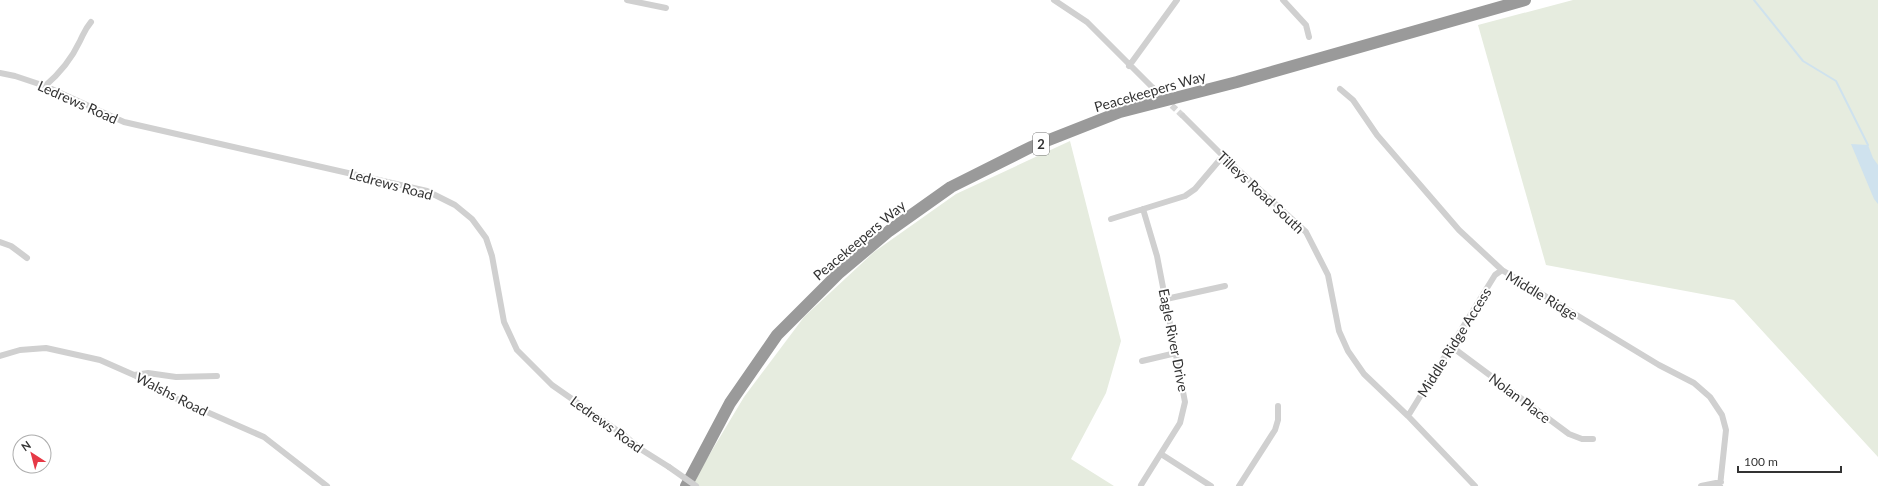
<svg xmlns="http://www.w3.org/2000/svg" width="1878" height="486" viewBox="0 0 1878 486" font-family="Lato,sans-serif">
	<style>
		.green { fill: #e6ecdf }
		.water { fill: #cfe2ee }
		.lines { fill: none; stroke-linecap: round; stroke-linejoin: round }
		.stream { stroke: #cfe2ee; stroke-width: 2 }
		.street-tunnel { stroke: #d6d6d6; stroke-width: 6; stroke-dasharray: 6 3; stroke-linecap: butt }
		.street { stroke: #d0d0d0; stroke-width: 6 }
		.highway { stroke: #9a9a9a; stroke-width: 12 }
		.street-bridge { stroke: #d0d0d0; stroke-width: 6 }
		.labels { text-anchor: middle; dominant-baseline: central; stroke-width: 4; stroke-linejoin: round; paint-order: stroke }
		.shield { fill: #fff; stroke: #707070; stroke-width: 1 }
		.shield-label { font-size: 13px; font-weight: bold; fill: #333 }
		.street-label { font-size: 14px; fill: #333; stroke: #fff }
	</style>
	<rect width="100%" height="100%" fill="#fff"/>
	<path class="green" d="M1573,0H1878V457L1734,300L1546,265L1478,25Z
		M1070,141L1121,341L1106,393L1071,459L1114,486H692L696,477L744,397L804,317L874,252L956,194Z"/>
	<path class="water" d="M1851,144L1868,145L1873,158L1878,165V204L1874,199Z"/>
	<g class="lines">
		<path class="stream" d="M1754,0L1803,61L1836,81L1868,145"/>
		<path class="street-tunnel" d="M1152,87L1183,116"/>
		<path class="street" d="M627,0L666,8
			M1054,0L1087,22L1152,87
			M1283,0L1306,25L1309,37
			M1129,66L1177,0
			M0,73L15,76L45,86L124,122L427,191L455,205L472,219L486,238L492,256L504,322L517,350L552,385L625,436L642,450L669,467
			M45,86C59,74 72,58 80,41C84,33 85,29 91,22
			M1340,89L1353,100L1377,135L1459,230L1502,270L1659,365L1694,383L1710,397L1722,415L1726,430L1720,486
			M1183,116L1223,156L1306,232L1328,275L1339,331L1348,351L1364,374L1408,416L1475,486
			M1111,219L1185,196L1195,189L1223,156
			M0,242L11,246L27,258
			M1166,299L1225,286
			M1452,347L1569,434L1582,439H1593
			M0,356L20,350L46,348L100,360L134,375L175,398L264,437L327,486
			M1142,361L1176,353
			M134,375L148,373L176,377L217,376
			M1408,416L1495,275L1502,270
			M1161,454L1211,486
			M1141,485L1180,423L1185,402L1157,256L1143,209
			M1239,486L1275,430L1278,420V406
			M1701,486L1721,482"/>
		<path class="highway" d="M686,486L730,403L777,335L838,274L889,231L951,187L1031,147L1120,112L1237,82L1525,0"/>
		<path class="street-bridge" d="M669,467L696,486"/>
	</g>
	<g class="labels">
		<rect class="shield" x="1033" y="133" width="16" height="22" rx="3"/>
		<g class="shield-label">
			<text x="1041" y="144">2</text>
		</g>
		<g class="street-label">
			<text transform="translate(1150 91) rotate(-16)">Peacekeepers Way</text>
			<text transform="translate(78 102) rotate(24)">Ledrews Road</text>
			<text transform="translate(391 184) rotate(15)">Ledrews Road</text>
			<text transform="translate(1261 192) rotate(43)">Tilleys Road South</text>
			<text transform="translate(859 240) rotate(-40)">Peacekeepers Way</text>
			<text transform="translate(1542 295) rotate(31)">Middle Ridge</text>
			<text transform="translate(1174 340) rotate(79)">Eagle River Drive</text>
			<text transform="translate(1454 342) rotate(-58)">Middle Ridge Access</text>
			<text transform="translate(172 394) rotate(27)">Walshs Road</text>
			<text transform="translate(1520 398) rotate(37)">Nolan Place</text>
			<text transform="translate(607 424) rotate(36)">Ledrews Road</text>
		</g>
	</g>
	<g transform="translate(32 454) rotate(324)"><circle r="19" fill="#ffffff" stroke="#adadad"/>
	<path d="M0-3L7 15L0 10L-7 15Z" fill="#e63946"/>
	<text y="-6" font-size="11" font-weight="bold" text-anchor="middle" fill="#333333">N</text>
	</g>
	<path d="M1738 466v6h103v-6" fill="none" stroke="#333333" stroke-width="2"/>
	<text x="1744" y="466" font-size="12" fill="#333333" stroke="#ffffff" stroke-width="3" paint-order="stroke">100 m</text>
</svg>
